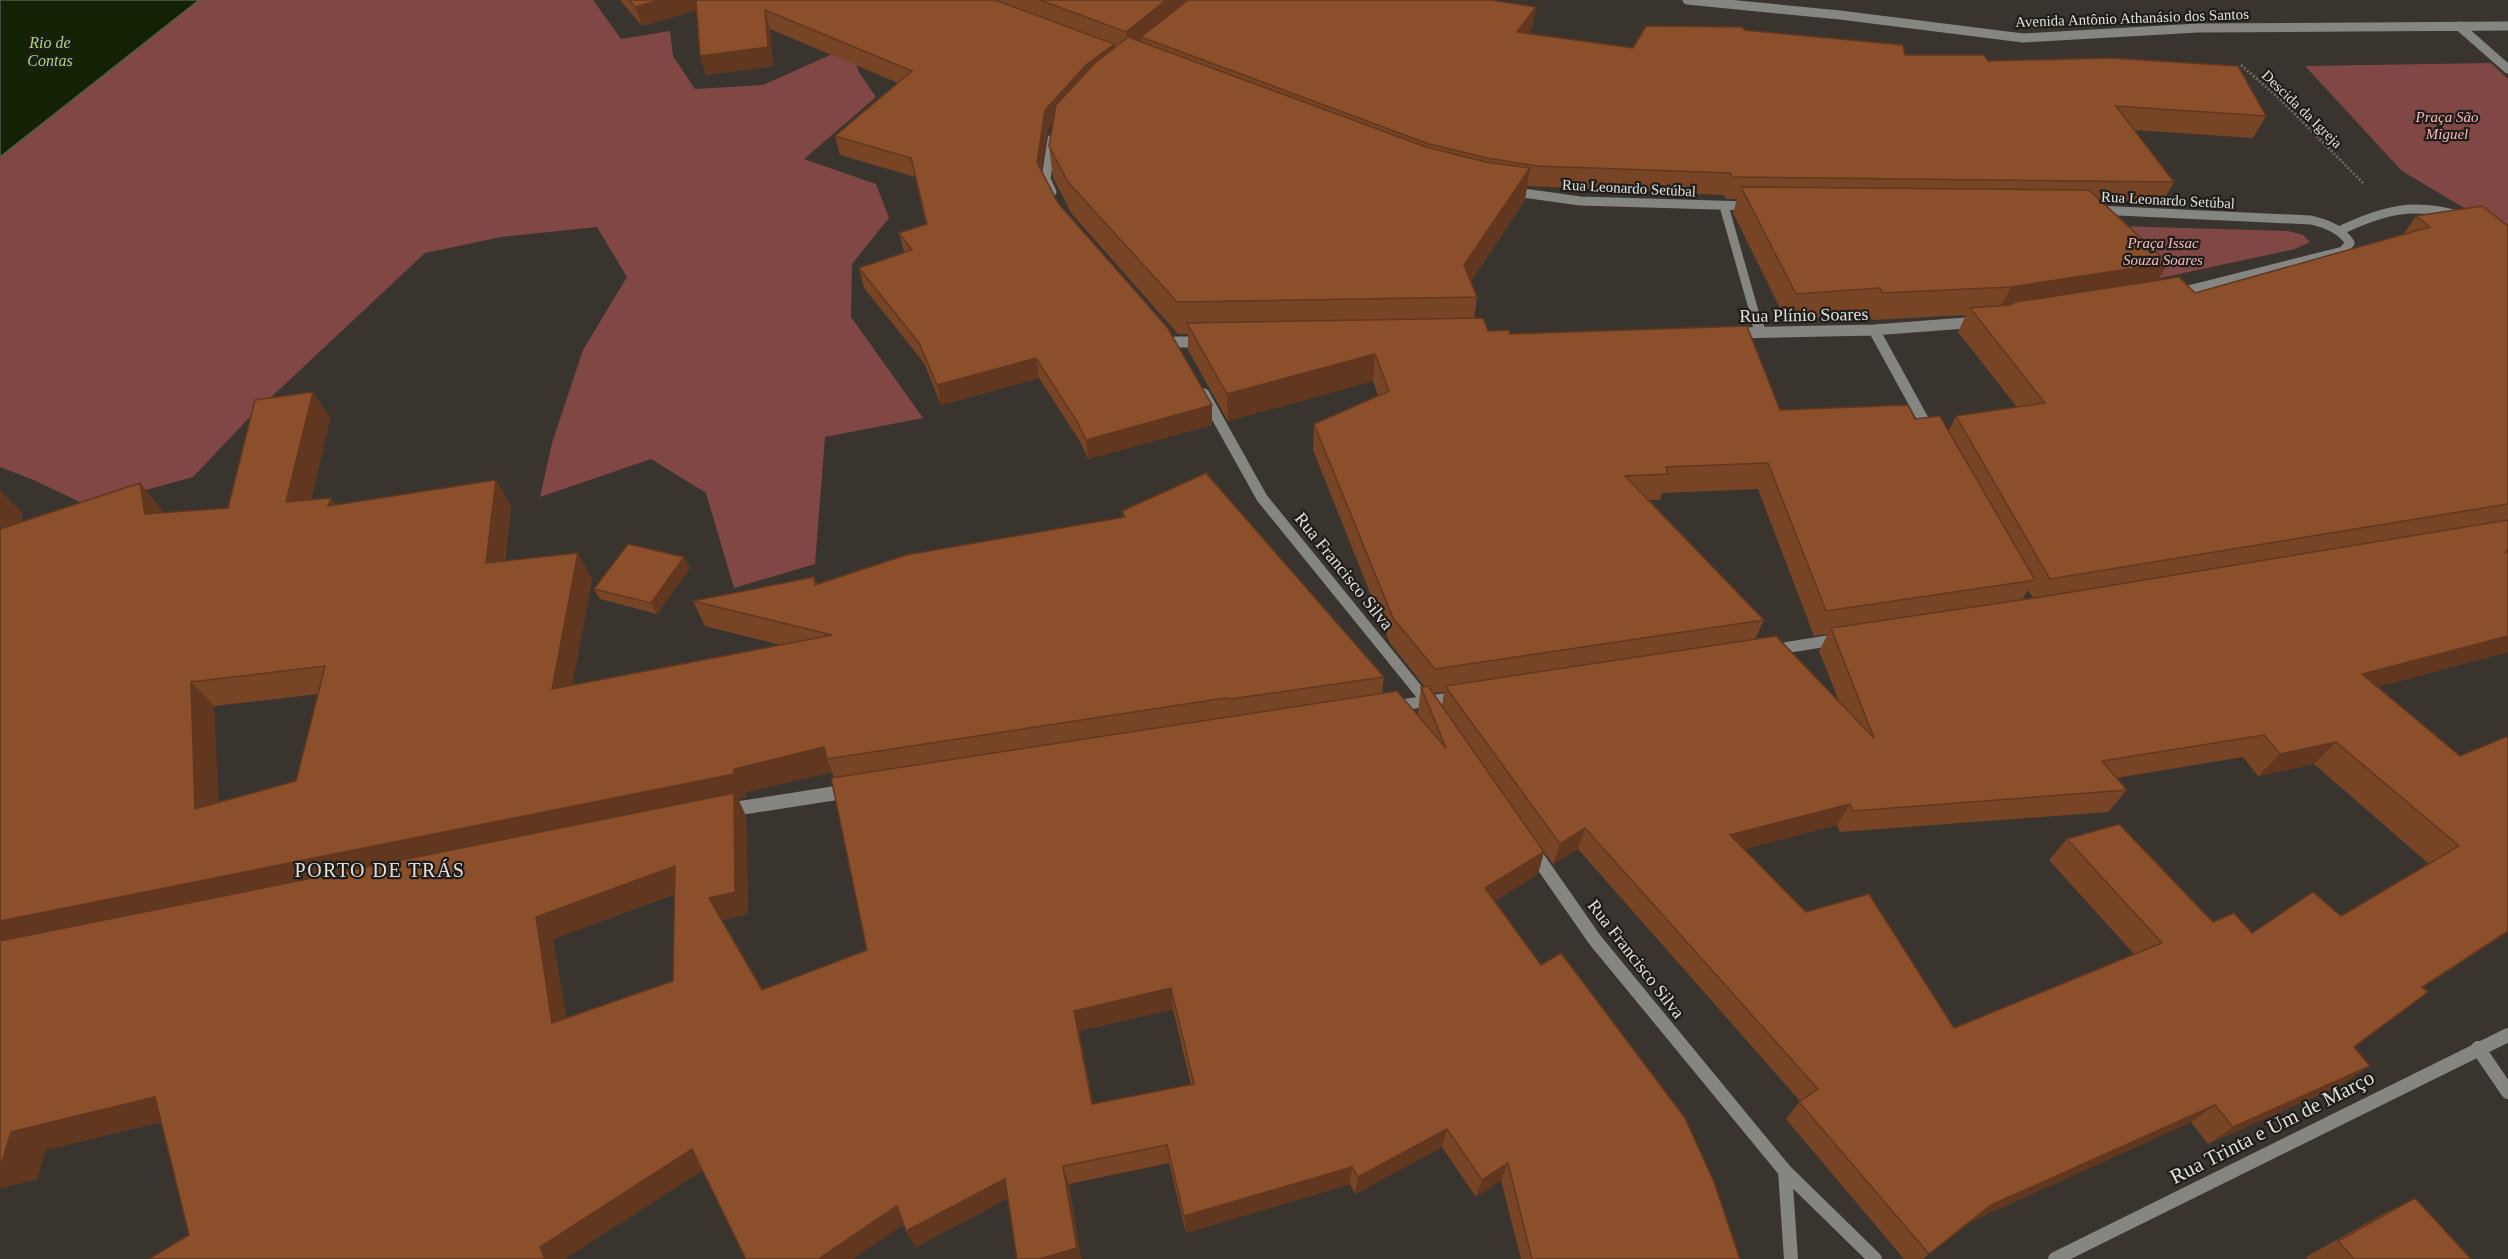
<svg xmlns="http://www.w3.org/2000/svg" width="2508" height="1259" viewBox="0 0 2508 1259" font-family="Georgia,serif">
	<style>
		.green { fill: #804745 }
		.water { fill: #142204; stroke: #525b44; stroke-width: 1.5 }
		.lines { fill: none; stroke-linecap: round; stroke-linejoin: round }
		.path { stroke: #6c6962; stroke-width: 3; stroke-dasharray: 2 2; stroke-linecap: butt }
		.street-far2 { stroke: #858581; stroke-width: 9 }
		.street-far1 { stroke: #858581; stroke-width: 11 }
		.street { stroke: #858581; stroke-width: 14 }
		.wall { fill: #784426; fill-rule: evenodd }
		.shaded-wall { fill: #61371f }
		.building { fill: #8b4f2c; stroke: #61371f; stroke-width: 1.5; fill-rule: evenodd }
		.labels { text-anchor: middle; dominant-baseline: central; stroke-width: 4.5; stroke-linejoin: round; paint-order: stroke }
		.far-street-label { font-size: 15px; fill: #e2dfdb; stroke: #1f1d1a }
		.far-park-label { font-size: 15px; font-style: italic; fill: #f8b9b5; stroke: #1f1d1a }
		.far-water-label { font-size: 16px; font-style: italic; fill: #a9d67f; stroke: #1f1d1a }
		.street-label { font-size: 18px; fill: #e2dfdb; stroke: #1f1d1a }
		.neighbourhood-label { font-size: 20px; letter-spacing: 1.5px; fill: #e2dfdb; stroke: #1f1d1a }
		.near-street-label { font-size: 21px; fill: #e2dfdb; stroke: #1f1d1a }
	</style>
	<rect width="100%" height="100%" fill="#39352e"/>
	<path class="green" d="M199,0H593L621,39L670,31L673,56L695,89L763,85L848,47L860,74L876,97L804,159L876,184L889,218L852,264L851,317L923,418L825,437L815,564L734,588L706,493L651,459L540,497L552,443L583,350L627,277L597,227L501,237L425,253L248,419L193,477L88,506L36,481L0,467V157Z
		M2491,63L2508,79V234L2402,171L2305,66Z
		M2115,226L2288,231L2303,235L2310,242L2295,249L2151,280Z"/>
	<path class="water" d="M0,0H199L0,157Z"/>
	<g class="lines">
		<path class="path" d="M2241,65L2282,101L2363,183"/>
		<path class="street-far2" d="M1687,0L1840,15L2023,38L2198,28L2508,26
			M2459,26L2508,69
			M1052,139L1046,179L1052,192
			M1509,191L1580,201L1749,206
			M1724,206L1757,322
			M2097,210L2311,220C2327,224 2341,229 2350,243L2343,251L2176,293
			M2339,231C2383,210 2413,202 2461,216
			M1974,322H1978"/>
		<path class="street-far1" d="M1757,321L1760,332
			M1874,330L1930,432
			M1734,333L1874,330L1978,322
			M1175,342H1204
			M1204,394L1262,498L1429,704
			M1771,650L1840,639
			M1394,706L1457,697"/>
		<path class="street" d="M727,810L849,791
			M1533,851L1595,940L1785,1171L1875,1259
			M2478,1048L2508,1092
			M1785,1171L1791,1259
			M2055,1259L2508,1035"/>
	</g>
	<path class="wall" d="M620,0H1334L1536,7L1532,28L1529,33L1633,48L1744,30L1905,55L1988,61L2266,116L2253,138L2134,130L2174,182L2161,204L2103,203L2168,263L2157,281L2195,293L2403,235L2416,216L2508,226V549L2506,552L2508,551V652L2377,687L2508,932L2422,988L2354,1047L2343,1084L2208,1144L2191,1122L1972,1221L1923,1259H1904L1786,1119L1800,1101L1578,849L1553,864L1544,852L1538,874L1495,901L1740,1259H1521L1501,1180L1476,1197L1442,1147L1355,1194L1350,1184L1186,1233L1169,1163L1069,1184L1081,1259H1017L1008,1198L916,1247L906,1231L903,1225L703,1170L189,1235L161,1122L45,1150L37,1179L0,1188V491L22,513L21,522L140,483L161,509L162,513L228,508L313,392L330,418L311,500L336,505L496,480L511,506L505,561L592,579L572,685L781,645L705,626L693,601L814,577L817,584L1123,517L1122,511L1384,677L1382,693L1420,718L1418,712L1421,687H1425L1390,643L1313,450L1314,424L1378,395L1373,381L1228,421L1188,350V334H1178L1072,214L1053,178L1049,146L1053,123L1048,129L1041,170L1058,203L1212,425L1088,459L1081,443L1039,378L941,405L924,363L864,288L859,268L904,252L899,233L926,224L915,177L840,155L835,136L898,83L770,29L773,66L706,75L697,10L642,26ZM1527,186L1724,195L1726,199H1737L1733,213L1786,320L1869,314L1872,320L1966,315L1958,332L2017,407L1956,416L1949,430L1915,419L1780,410L1510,334L1488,331L1474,319L1477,297L1471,281L1525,200ZM1758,489L1814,636L1828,634L1819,651L1839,701L1755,639L1764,620L1649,500H1660L1662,493ZM2028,590L2033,598L2022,600ZM1444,692L1442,706L1433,693ZM318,694L296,781L218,802L214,706ZM2243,757L2258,776L2314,764L2429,864L2341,916L2252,933L2213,922L2067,839L2049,860L2134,954L1954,1028L1806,912L1744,849L1837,825L1840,832L2108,812L2127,790L2116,778ZM832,772L834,777L867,950L763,990L722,920L748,914L746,816L738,799L746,797V792ZM675,894L673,981L566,1018L553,939ZM1173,1009L1191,1085L1093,1104L1079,1031Z
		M684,557L690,568L657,614L600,599L594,589Z
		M2415,1198L2471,1259H2308L2306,1257L2381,1215Z"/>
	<path class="shaded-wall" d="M660,0H698L701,9L642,26L635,7Z
		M1166,0H1194L1141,37V42L1127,53L1126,32Z
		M1536,7L1532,28L1514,53L1517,32Z
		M765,10L770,29L773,66L706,75L700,56Z
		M1114,44L1115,63L1088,84L1048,129L1040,181L1037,162L1045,110L1086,65Z
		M1530,168L1525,200L1460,297L1464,265Z
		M2168,263L2152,290L1997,313L2011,287Z
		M1375,354L1373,381L1228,421L1227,394Z
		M1036,358L1039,378L941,405L937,385Z
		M313,392L330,418L305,528L286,502Z
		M1212,405V425L1088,459L1086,440Z
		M496,480L511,506L501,588L486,563Z
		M140,483L161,509L167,539L145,514Z
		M0,491L22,513L19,557L0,538Z
		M331,498L349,524L328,506Z
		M578,553L592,579L567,714L552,689Z
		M684,557L690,568L657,614L651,603Z
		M2508,636V652L2340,697L2362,674Z
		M191,682L214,706L220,832L195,809Z
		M2336,742L2314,764L2258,776L2280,754Z
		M824,747L827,759L832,772L746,792V797L738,799L746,816L748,914L722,920L775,1010L709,898L734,800L0,949V921L734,769Z
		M1850,804L1837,825L1719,856L1730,835Z
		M1585,828L1578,849L1553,864L1560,844Z
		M1544,852L1538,874L1480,910L1485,888Z
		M675,866L689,888L553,939L571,1043L552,1023L536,917Z
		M2508,931V932L2394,1006L2422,987Z
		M1171,988L1173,1009L1079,1031L1097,1123L1074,1011Z
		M2370,1066L2343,1084L2208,1144L2233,1127Z
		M155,1097L184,1116L45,1150L37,1179L0,1188V1162L11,1132Z
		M2215,1105L2191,1122L1972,1221L1922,1259L1991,1205Z
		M1447,1129L1442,1147L1355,1194L1358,1177Z
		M692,1149L708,1167L565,1259H545L540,1247Z
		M1508,1163L1501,1180L1476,1197L1482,1180Z
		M1063,1166L1069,1184L1081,1259H1039Z
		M1352,1167L1350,1184L1186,1233L1184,1216Z
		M1005,1179L1012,1196L916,1247L906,1231Z
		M897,1206L907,1222L853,1259H818Z"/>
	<path class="building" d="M629,0H660L635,7Z
		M696,0H995L1114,44L1086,65L1045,110L1037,162L1058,203L1167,327L1212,405L1086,440L1078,423L1036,358L937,385L919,343L859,268L912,250L899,233L927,224L911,158L835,136L912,71L765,10L768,47L700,56Z
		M1040,0H1166L1126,32Z
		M1188,0H1491L1536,7L1517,32L1633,48L1646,26L1742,27L1744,30L1903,45L1905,55H1984L1988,61L2110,58L2238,66L2266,116L2116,106L2174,182L1732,177L1730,173L1537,166L1487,158L1429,144L1141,37Z
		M1128,37L1426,147L1486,162L1530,168L1464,265L1477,297L1177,302L1068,182L1049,146L1056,105L1095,63Z
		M1741,187L2089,190L2168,263L2011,287L1883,293L1880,288L1796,294Z
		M2482,206L2508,226V504L2050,579L1956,416L2045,403L1970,308L2010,305L2015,302L2179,277L2195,293L2430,227L2416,216Z
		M1483,318L1488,331L1509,330L1510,334L1747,326L1780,410L1908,405L1915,419L1940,416L2035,580L1826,611L1768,463L1666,467L1668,474L1625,476L1764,620L1435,669L1393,618L1314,424L1389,391L1375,354L1227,394L1187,323Z
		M313,392L286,502L331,498L328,506L496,480L486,563L578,553L552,689L832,635L693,601L814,577L815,585L906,555L1125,517L1122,511L1206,473L1384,677L1231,699L1225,698L827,759L824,747L734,769V774L0,921V529L140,483L145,514L228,508L255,400ZM325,666L296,781L195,809L191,682Z
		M2508,520V549L2506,552L2508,551V636L2362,674L2460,756L2508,736V931L2422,987L2428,992L2354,1047L2370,1066L2233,1127L2215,1105L1991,1205L1929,1254L1799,1102L1818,1089L1585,828L1560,844L1445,686L1776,636L1874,738L1831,628L2047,596ZM2264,735L2280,754L2336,742L2459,846L2341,916L2313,892L2252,933L2234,913L2213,922L2119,824L2067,839L2162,943L1954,1028L1869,894L1806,912L1730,835L1850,804L1853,811L2127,790L2102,761Z
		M628,544L684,557L651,603L594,589Z
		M1428,686L1544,852L1485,888L1541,965L1561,953L1685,1118L1714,1182L1740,1259H1532L1508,1163L1482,1180L1447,1129L1358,1177L1352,1167L1184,1216L1167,1145L1063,1166L1077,1248L1039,1259H1017L1005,1179L906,1231L897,1206L818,1259H746L692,1149L540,1247L545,1259H149L189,1235L155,1097L11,1132L2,1162H0V941L734,793L735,892L709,898L762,990L867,950L831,778L1397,691L1446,748L1421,687ZM675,866L673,981L552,1023L536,917ZM1171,988L1194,1084L1092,1104L1074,1011Z
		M2415,1198L2471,1259H2354L2338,1241Z"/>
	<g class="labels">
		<g class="far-street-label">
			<text transform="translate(2132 18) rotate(-2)">Avenida Antônio Athanásio dos Santos</text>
			<text transform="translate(2302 109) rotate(44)">Descida da Igreja</text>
			<text transform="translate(1629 188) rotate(3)">Rua Leonardo Setúbal</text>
			<text transform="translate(2168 200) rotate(3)">Rua Leonardo Setúbal</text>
		</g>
		<g class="far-park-label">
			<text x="2447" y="117">Praça São<tspan x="2447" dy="17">Miguel</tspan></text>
			<text x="2163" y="243">Praça Issac<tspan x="2163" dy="17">Souza Soares</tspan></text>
		</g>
		<g class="far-water-label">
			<text x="50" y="42">Rio de<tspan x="50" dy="18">Contas</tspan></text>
		</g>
		<g class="street-label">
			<text transform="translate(1804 315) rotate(-1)">Rua Plínio Soares</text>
			<text transform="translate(1344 571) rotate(51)">Rua Francisco Silva</text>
			<text transform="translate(1636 959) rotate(52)">Rua Francisco Silva</text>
		</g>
		<g class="neighbourhood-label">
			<text x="380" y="870">PORTO DE TRÁS</text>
		</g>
		<g class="near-street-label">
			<text transform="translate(2272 1127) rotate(-27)">Rua Trinta e Um de Março</text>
		</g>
	</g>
</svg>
